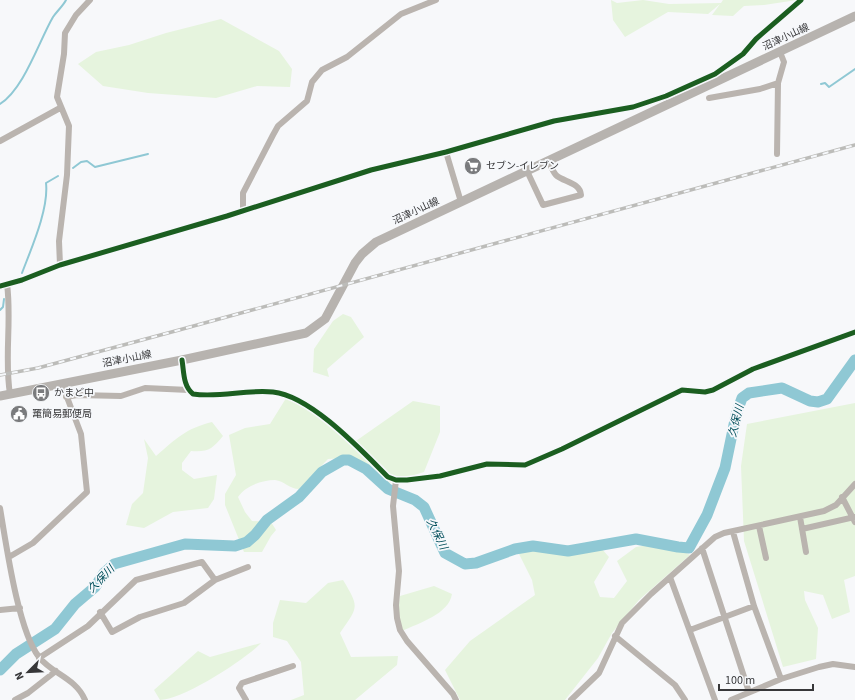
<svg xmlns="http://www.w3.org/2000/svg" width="855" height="700" viewBox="0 0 855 700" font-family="'Source Sans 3','Noto Sans JP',sans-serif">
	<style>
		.green { fill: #e6f4de }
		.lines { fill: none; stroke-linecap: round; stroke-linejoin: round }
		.stream { stroke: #8fc8d4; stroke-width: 2 }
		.river { stroke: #8fc8d4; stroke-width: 11 }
		.minor { stroke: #bab4af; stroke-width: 6 }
		.secondary { stroke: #b7b3af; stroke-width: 9 }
		.rail-casing { stroke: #bcbcb9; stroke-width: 3.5 }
		.rail { stroke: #f6f8fb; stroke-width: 2; stroke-dasharray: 6; stroke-linecap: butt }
		.cycleway-casing { stroke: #f6f8fb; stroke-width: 8 }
		.cycleway { stroke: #1b5e20; stroke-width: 5 }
		.labels { text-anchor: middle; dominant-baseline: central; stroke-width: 3.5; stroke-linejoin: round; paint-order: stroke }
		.street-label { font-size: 10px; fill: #373739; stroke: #f6f8fb }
		.poi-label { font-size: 10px; fill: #373739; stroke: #f6f8fb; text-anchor: start }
		.water-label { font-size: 11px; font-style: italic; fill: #004e5a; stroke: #f6f8fb }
	</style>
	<rect width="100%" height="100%" fill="#f7f8fa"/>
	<path class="green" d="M611,0L617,3L643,0L669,4L721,3L723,0H797L764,5L744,6L733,16L712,15L720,4L708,14L668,12L625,37L613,20Z
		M221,19L279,51L292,69L290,87L257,86L216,98L148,93L103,86L78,64L96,52L129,45L166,33Z
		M343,314L351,317L364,337L327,369L329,377L313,372L314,349L333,321Z
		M288,395L353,443L413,401L440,406V432L424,472L388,483L345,458L328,459L299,489C290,489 284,481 275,480C262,480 245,486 238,497L245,512L252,521L271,522L276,530L271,536L262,552H244L225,505V494L236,475L229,435L245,428L270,424Z
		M855,403V576L844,580L850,612L832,619L823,595L804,591L805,600L818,628L816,659L783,667L744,541L741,466L747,424Z
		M212,422L223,436C212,449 209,452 191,451L182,463V470L194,479L217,475L214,499L208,508L173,512L144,528L126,525L132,504L143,493L148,458L144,439L156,456C177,438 185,429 212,422Z
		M667,542L690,555L639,600L612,633L598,658L565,700H460L445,670L470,641L535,595L532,580L519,554L526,547L601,548L609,557L594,582L600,597L614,598L627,581L617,561L636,547Z
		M343,580C360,608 358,607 340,633L351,657L398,656L397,665L355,700H291L304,695L301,662L287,641L273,637V623L280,600L306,603L328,583Z
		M434,586L452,594C449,614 419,623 402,631L397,618L400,596Z
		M261,643C245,660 182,700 160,700L154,690L198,651L210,657Z"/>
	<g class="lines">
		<path class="stream" d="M821,84L825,83L829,87L855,69
			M0,104C24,89 39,41 53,17C57,11 63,6 66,0
			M73,168L81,162L87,161L95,167L148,154
			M22,273C31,249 49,209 46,183L58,176
			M0,310L3,307L4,299"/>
		<path class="river" d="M0,670L16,654L55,629L75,604L95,587L104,573L114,564L185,544L235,546L247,542L255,535L267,520L299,497L322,472L343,460H349L366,469L388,489L415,500L424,507L445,553L465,564L476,563L515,549L533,546L568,551L636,539L678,547L689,548L707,515L725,468L736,415L742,398L749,393L782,388L810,401L818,402L827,399L855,360"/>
		<path class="minor" d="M709,98L760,89L778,83
			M0,141L60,108
			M446,152L461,202
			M777,154L778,83L784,62L780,52
			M527,171L543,205L581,195C580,183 565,182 557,176C553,173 551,165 548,161
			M243,210V193L273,135L278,126L307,101L312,82L322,70L347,57L401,14L436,0
			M60,265L59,241L67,175L69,126L57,97L64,54L65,33L76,15L90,0
			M7,284C12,321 4,358 10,394
			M0,286L22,280L60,265L227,216L371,170L446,152L554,121L633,107L666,96L715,74L743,54L756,39L801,0
			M182,360C184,372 183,386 193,394C220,398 247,389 273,392C311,396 361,450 388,477L396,480H407L440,476L487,464L525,465L562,449L682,390L705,392L713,390L753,369L855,332
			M66,397L77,395L121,396L145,388L189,390
			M396,480L393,506L399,571L396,605L397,618L400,630L407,641L453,694L456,700
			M842,497L855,522
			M0,508C6,543 18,631 39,657C52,674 76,678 85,700
			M800,517L806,552
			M759,526L766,558
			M802,529L855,517
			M733,532L754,606L781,679
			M702,548L749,692
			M9,557L33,543L87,492L81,434L62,384
			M670,577L715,700
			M0,610L20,608
			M100,612L112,632L140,617L184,603L215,580L248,567
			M690,630L754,606
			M615,636L675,685L685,700
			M39,658L88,626L136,580L202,562L215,580
			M15,700L28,693L56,671
			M246,700L239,688L242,683L293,666
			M571,700L599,673L622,623L651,594L715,537L724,533L824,511L836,505L855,484
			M731,700L781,679L819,667L833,664L855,667"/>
		<path class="secondary" d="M0,396L182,360L306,333L325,319L355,263L362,254L376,242L855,16"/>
		<defs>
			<path id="rail" d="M0,375L38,368L179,330L855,145"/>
		</defs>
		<use href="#rail" class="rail-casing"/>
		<use href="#rail" class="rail"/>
		<defs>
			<path id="cycleway" d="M0,286L22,280L60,265L227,216L371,170L446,152L554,121L633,107L666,96L715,74L743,54L756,39L801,0
				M182,360C184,372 183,386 193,394C220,398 247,389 273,392C311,396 361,450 388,477L396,480H407L440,476L487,464L525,465L562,449L682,390L705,392L713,390L753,369L855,332"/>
		</defs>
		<use href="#cycleway" class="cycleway-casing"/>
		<use href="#cycleway" class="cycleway"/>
	</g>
	<defs>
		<symbol id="supermarket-disc" viewBox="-11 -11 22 22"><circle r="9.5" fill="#7a7b7d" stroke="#f6f8fb"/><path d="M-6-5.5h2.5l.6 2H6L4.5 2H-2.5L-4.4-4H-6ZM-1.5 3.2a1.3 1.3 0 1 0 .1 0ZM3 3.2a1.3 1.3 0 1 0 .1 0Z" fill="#fff"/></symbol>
		<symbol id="bus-disc" viewBox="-11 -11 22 22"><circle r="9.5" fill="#7a7b7d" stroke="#f6f8fb"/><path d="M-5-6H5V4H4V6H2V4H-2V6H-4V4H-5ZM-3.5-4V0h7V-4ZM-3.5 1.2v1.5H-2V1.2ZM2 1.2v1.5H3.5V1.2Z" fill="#fff"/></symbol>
		<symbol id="civic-disc" viewBox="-11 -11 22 22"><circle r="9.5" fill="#7a7b7d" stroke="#f6f8fb"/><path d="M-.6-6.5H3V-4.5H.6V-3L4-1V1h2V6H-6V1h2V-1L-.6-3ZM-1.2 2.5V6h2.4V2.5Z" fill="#fff"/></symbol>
	</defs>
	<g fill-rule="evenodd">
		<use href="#supermarket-disc" x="463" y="156" width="20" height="20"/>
		<use href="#bus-disc" x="31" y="383" width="20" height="20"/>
		<use href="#civic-disc" x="9" y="404" width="20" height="20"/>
	</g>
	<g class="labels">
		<g class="street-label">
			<text transform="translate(786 37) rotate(-25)">沼津小山線</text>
			<text transform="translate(416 211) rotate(-25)">沼津小山線</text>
			<text transform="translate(127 359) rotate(-11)">沼津小山線</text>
		</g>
		<g class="poi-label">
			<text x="486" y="166">セブン-イレブン</text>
			<text x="54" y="393">かまど中</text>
			<text x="32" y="414">竃簡易郵便局</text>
		</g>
		<g class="water-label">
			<text transform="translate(736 421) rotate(-76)">久保川</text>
			<text transform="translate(437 534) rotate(64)">久保川</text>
			<text transform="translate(101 579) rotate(-46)">久保川</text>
		</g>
	</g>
	<g transform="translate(28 672) rotate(246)" stroke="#f6f8fb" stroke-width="3" paint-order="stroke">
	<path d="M0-3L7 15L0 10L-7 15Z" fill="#373739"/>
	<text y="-6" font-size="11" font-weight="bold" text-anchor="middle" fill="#373739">N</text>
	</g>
	<path d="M719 684v6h94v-6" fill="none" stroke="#373739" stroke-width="2"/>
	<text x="725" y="684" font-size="12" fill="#373739" stroke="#f6f8fb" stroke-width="3" paint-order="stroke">100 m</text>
</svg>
